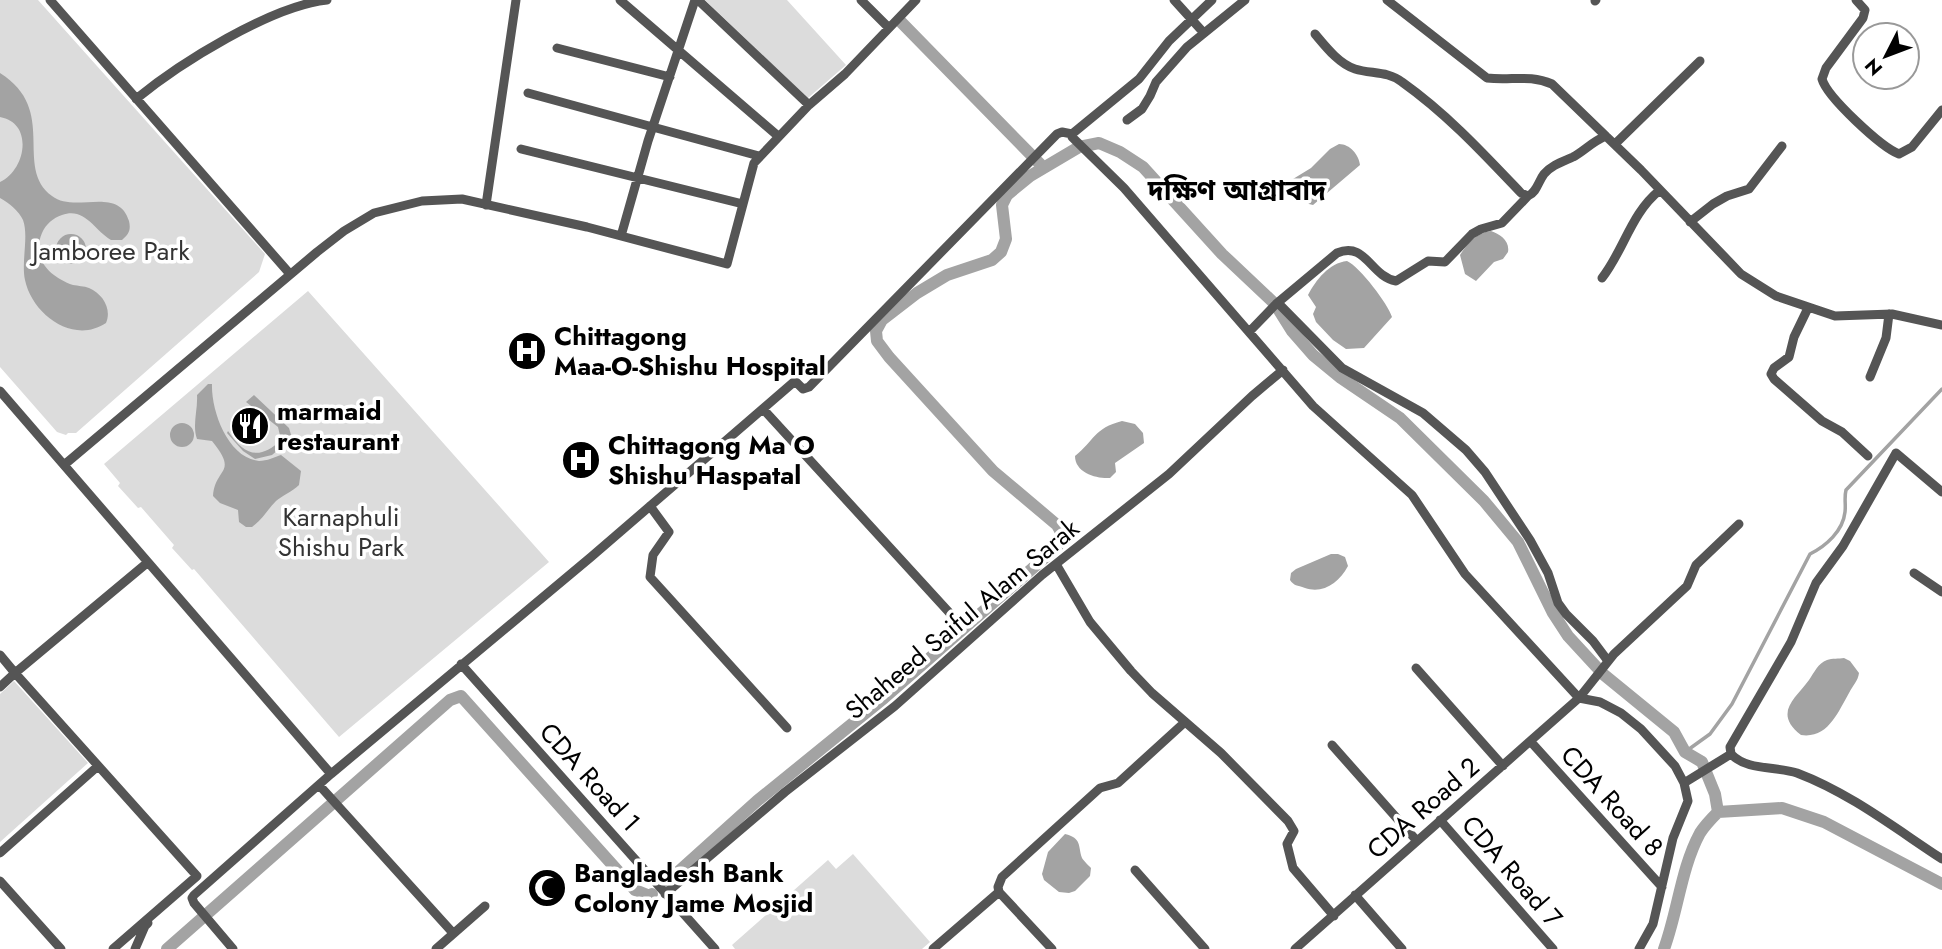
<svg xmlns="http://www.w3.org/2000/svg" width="1942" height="949" viewBox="0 0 1942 949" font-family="Jost,'Noto Sans Bengali',sans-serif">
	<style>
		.green { fill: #dcdcdc }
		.water { fill: #a3a3a3 }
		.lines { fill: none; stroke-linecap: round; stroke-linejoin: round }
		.stream { stroke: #a3a3a3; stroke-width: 3.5 }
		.canal { stroke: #a3a3a3; stroke-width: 12 }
		.street { stroke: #555; stroke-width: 9 }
		.labels { text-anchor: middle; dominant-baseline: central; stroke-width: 7; stroke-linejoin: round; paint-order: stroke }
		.park-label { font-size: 26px; fill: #333; stroke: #fff }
		.poi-label { font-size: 26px; font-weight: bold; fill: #000; stroke: #fff; text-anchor: start }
		.street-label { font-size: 26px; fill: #000; stroke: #fff }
		.neighbourhood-label { font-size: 28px; font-weight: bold; fill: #000; stroke: #fff }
	</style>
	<rect width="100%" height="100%" fill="#fff"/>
	<path class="green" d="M0,0H38L265,254L259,272L76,433H68L66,435L57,432L0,367Z
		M705,0H787L846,65L808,98Z
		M308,291L549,562L339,737L194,569L192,570L172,548L174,545L141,507L138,508L118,486L120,483L104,464Z
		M14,681L88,763L0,842V694Z
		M853,854L930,942L922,949H735L732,945L828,860L836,869Z"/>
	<path class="water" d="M0,73C59,110 13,167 52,196C75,214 118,185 129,221C131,230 129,234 122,240H111C94,230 85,207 62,215C53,218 46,224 42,233C31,259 50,277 73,285C78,286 84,286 89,288C103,294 112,309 106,323C73,345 32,314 25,280C21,262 29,236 23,220C19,211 9,203 0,198V182C26,170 34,123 0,117Z
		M1339,144C1350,144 1359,155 1360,165L1313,205L1309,204L1305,198L1292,188L1293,179L1311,168L1330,149Z
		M1491,231C1500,234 1510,241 1508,252L1503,259L1494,262L1476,281L1465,274L1460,255C1468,243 1476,233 1491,231Z
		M56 249a15 15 0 1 1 30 0a15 15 0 1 1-30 0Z
		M1347,261C1360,267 1388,304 1392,317L1364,348L1346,349L1333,340L1316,322L1313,314L1316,307L1308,295C1316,280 1329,263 1347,261Z
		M208,384H212C211,411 228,458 259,461C267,461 275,457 281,455L301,471L299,485C293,491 280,497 276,501C267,510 263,519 252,527H246L239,522L238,510L220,503L213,496C215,467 239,474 212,441L197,439C192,425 198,410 197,395Z
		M254,395L289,428L292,438L272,455L255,459L243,451L227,433L228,431C244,455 259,461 281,440L278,427L246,402Z
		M1122,421L1135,424L1143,433L1144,443L1115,463L1116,472L1110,478C1097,479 1075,473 1075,456C1094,441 1094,428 1122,421Z
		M170 435a12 12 0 1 1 24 0a12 12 0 1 1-24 0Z
		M1331,554H1338L1345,557L1348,566C1339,583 1323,594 1305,588C1297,585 1294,586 1290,580L1291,573L1296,569Z
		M1844,658L1850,661L1859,673C1858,681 1853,685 1849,693C1838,712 1828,739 1801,735C1773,713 1795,699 1809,680C1814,673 1818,663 1827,660C1832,658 1839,659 1844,658Z
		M1065,834C1082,838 1078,846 1082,858C1083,860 1090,867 1091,868L1090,876L1075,891L1069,893L1059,892L1044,880L1042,874L1048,852Z"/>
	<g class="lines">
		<path class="stream" d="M1685,752L1710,734L1732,704L1810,554C1826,546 1843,531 1845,512C1846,504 1844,498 1846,490L1942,389"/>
		<path class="canal" d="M901,22L1041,165
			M667,882L757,801L884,698L1057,547L1063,536L1057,525L993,471L889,357L877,341L876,331L882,320L917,293L947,275L992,260L1001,252L1006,239L1002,205L1007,195L1030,176L1079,147L1099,143L1120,152L1143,167L1222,254L1275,304L1292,331L1313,355L1341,378L1400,418L1484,501L1518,542L1553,613L1568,636L1603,674L1674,732L1685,752L1702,762L1715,794L1718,812
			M167,949L450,700L461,696L635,890L650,896L652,894
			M1664,949C1678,911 1681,868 1700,833C1705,825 1712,818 1718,812L1782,808L1824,822L1942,884"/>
		<path class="street" d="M50,0L290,274
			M620,0L778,136
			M698,0L809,105L845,74L916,0
			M861,0L889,28
			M1174,0L1203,32
			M1212,0L1169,41L1139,79L1072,134V137L1124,188L1313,406L1412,495L1465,574L1579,698L1600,702L1621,713L1641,729L1675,766L1684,783L1688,801L1673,838L1653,924L1639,949
			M1387,0L1487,78C1511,81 1529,74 1552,84L1641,170L1741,274L1776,296L1835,316L1892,314L1942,325
			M1856,0L1865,10L1863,18L1826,68L1822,79C1827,97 1881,147 1899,154L1912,147L1942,110
			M1595,1L1596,0
			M1315,34C1326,47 1339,64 1355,69C1371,74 1388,71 1402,82C1447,114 1483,153 1521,193L1528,196C1537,192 1538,182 1544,174C1552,165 1562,162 1573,157C1584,151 1593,141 1606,136
			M557,48L670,77
			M528,93L759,156
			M136,99C180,63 271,6 327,0
			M1127,120L1142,109L1150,96L1156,82L1187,47L1245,0
			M1615,144L1700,61
			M521,149L743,204
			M486,205L516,0
			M1690,222L1713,204L1727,196L1749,189L1782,146
			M621,236L648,141L695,0
			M1602,278C1624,250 1631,213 1660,190
			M1278,303L1342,368L1423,413L1466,450L1485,472L1530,540L1548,573L1558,603L1566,614L1593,641L1608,661
			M1808,308L1794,337L1789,357L1774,368L1771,374L1774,379L1822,421L1842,432L1868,456
			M1249,332L1276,304L1337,253C1366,241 1370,276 1396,281L1428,261L1445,262L1472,234L1481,229L1502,223L1528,196
			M1870,377L1886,338L1889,314
			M0,391L331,774
			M764,410L957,621
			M64,465L317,252L344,231L374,213L422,201L462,199L587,227L727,264L754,163L809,105
			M1942,492L1896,453L1843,546L1816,583L1791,642L1730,747L1731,754C1747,771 1776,766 1797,773C1850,793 1896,829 1942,859
			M650,506L669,532L653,555L650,577L787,728
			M1056,564L1090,622L1131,671L1152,693L1221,753L1288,821L1294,831L1287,844L1293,868L1334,916
			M1914,573L1942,592
			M0,655L15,673L0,687
			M461,664L715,949
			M1416,668L1503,766
			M1531,742L1662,887
			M1332,745L1417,841
			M1684,783L1731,754
			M319,785L453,933
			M1440,820L1553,949
			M0,853L98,766
			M1135,870L1205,949
			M0,881L61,949
			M999,892L1052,949
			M665,894L785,792L895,706L1042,575L1169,474L1252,396L1283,370
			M1355,895L1402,949
			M113,949L197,876L15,673L147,563
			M135,949L145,926L148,923
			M233,949L194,903L192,898L194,895L331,774L591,557L795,381L803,389L809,387L1057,134L1062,132L1072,134
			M436,949L485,906
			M933,949L999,892L998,887L1002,877L1100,788L1118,783L1185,722
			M1295,949L1579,698L1614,654L1687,586L1696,565L1739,524"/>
	</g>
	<defs>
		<symbol id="hospital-disc" viewBox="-11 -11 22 22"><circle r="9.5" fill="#000" stroke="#fff"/><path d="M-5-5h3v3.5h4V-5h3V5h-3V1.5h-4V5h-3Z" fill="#fff"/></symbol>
		<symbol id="restaurant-disc" viewBox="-11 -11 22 22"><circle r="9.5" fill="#000" stroke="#fff"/><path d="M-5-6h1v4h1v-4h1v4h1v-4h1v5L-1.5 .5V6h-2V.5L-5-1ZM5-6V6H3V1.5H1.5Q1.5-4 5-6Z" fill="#fff"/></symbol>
		<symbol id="mosque-disc" viewBox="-11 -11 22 22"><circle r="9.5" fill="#000" stroke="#fff"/><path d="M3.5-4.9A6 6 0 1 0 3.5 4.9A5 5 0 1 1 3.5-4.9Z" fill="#fff"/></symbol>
	</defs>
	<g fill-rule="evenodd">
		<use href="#hospital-disc" x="505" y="329" width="44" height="44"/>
		<use href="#restaurant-disc" x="228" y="404" width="44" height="44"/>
		<use href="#hospital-disc" x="559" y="438" width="44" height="44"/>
		<use href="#mosque-disc" x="525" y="866" width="44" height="44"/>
	</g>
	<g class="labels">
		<g class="park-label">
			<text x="111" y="251">Jamboree Park</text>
			<text x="341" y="517">Karnaphuli<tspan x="341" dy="30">Shishu Park</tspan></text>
		</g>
		<g class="poi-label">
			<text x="554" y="336">Chittagong<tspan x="554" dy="30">Maa-O-Shishu Hospital</tspan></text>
			<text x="277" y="411">marmaid<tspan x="277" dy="30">restaurant</tspan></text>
			<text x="608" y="445">Chittagong Ma O<tspan x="608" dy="30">Shishu Haspatal</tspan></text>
			<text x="574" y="873">Bangladesh Bank<tspan x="574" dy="30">Colony Jame Mosjid</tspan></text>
		</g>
		<g class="street-label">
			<text transform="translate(962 619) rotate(-40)">Shaheed Saiful Alam Sarak</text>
			<text transform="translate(590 777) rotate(48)">CDA Road 1</text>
			<text transform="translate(1612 801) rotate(48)">CDA Road 8</text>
			<text transform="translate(1423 808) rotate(-41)">CDA Road 2</text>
			<text transform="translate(1512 871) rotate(49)">CDA Road 7</text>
		</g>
		<g class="neighbourhood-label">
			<text x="1237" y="190">দক্ষিণ আগ্রাবাদ</text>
		</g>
	</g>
	<g transform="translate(1886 56) rotate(228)"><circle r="33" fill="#ffffff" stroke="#999999" stroke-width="2"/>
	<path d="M0-5L12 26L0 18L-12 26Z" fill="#000000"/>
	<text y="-10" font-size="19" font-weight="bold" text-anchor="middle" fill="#000000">N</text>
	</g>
</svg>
